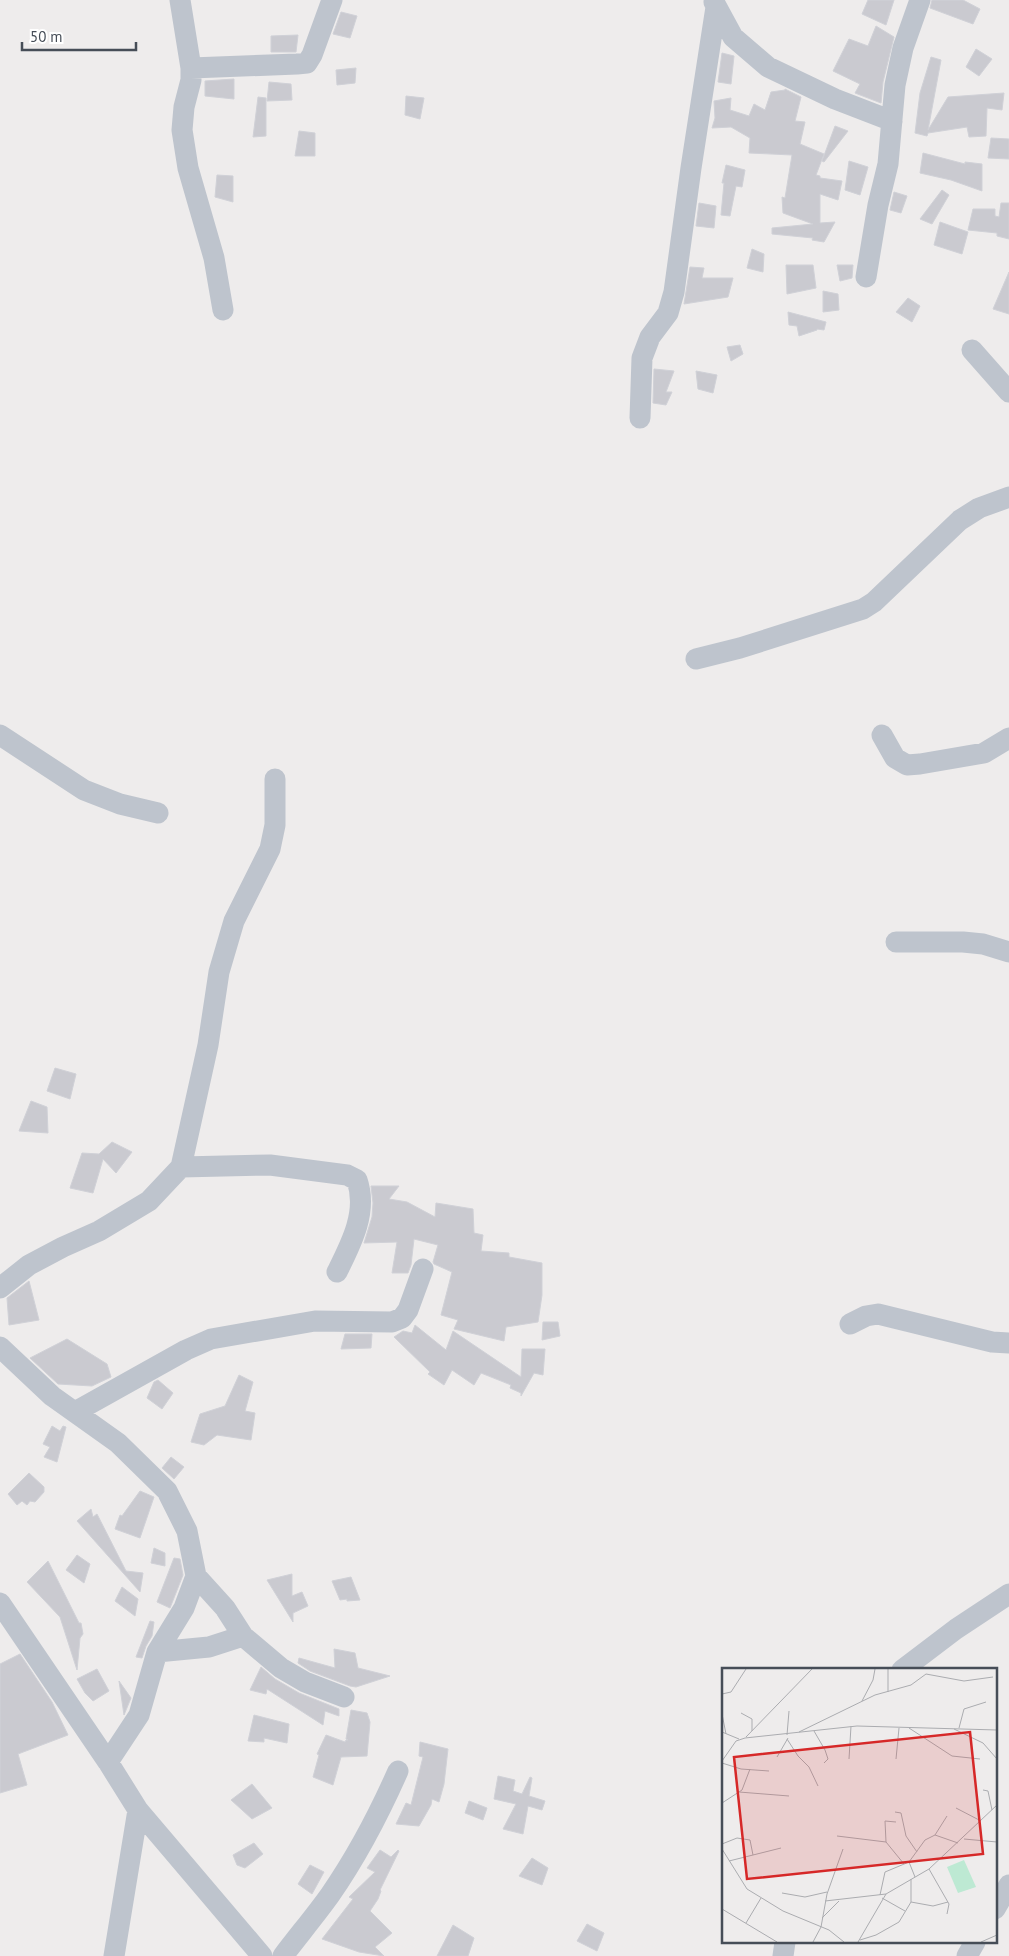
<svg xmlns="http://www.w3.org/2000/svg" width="1009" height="1956" viewBox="0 0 1009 1956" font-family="'PT Sans',sans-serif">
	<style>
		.building { fill: #cacad0; stroke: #d0d1d7 }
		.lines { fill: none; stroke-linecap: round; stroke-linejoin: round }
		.minor { stroke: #bec4cd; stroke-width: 21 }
		.inset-road { fill: none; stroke: #abacb0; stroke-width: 1 }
		.view { fill: #d62828; fill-opacity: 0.15; stroke: #d62828; stroke-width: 2.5 }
		.inset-edge { fill: none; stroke: #464d57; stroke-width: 2.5 }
	</style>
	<rect width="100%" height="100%" fill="#eeecec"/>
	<path class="building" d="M868,0H894L886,25L862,14Z
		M932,0H963L980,9L973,24L930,8Z
		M341,12L357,16L350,38L333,34Z
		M876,26L894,37L883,82L881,103L855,93L860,84L833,71L849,39L868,46Z
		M298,35L296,52H271V36Z
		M976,49L992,59L979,76L966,67Z
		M722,53L734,56L731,84L718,82Z
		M931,57L941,60L928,130L948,97L1004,93L1002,110L987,108L986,136L969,137L967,127L928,133L927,136L915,133L920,93Z
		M356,68L355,83L337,85L336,70Z
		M234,79V99L205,96V81Z
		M269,82L291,84L292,100L267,101Z
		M785,89L801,97L795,121L805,122L800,144L824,154L816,175L820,176V178L842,181L838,200L820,194V223L835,222L824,242L812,240L813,238L772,234V228L813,224L783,213L782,197L785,198L792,155L749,153L750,138L731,127L712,128L715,118L714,101L731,98L730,110L749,116L754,104L765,110L771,92L785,90Z
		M406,96L424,98L420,119L405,115Z
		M258,97L266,98V136L253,137Z
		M835,126L848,131L824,162L822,161Z
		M299,131L315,133V156H295Z
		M991,138L1009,139V159L988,158Z
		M923,153L965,164V162L982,164V191L951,180L920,173Z
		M849,161L868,167L860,195L845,190Z
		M726,165L745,170L742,187L736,186L730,216L721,215L724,183H722Z
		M217,175L233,176V202L215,197Z
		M942,190L949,195L932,224L920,219Z
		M894,192L907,196L901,213L890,210Z
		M699,203L716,206L714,228L696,226Z
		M1001,203H1009V239L997,236V233L968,230L973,209H995V216L999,217Z
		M940,222L968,232L962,254L934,245Z
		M752,249L764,254L763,272L747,268Z
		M786,265H813L816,288L787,294Z
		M837,265H853L852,278L840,281Z
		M690,267L704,268L702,278H733L728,297L684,304Z
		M1009,272V314L993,309Z
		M823,291L838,294L839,310L823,312Z
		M908,298L920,306L912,322L896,312Z
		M788,312L826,322L824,330L817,329V330L799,336L797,326L789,325Z
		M740,345L743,354L731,361L727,347Z
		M654,369L674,371L666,392H672L666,405L653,403Z
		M696,371L717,375L713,393L698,389Z
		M55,1068L76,1074L70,1099L47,1091Z
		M31,1101L47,1107L48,1133L19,1131Z
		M112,1142L132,1152L116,1173L103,1159L93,1193L70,1188L82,1153L99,1154Z
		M371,1186H399L389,1199L407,1202L435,1217L436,1203L473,1209L474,1233L483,1235L481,1251L509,1253V1257L542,1263V1295L538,1322L506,1327L504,1341L454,1329L458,1320L441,1315L452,1272L434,1264L433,1262L438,1245L414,1239L411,1265L408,1273H392L397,1242L364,1243L372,1217L373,1203Z
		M29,1281L39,1320L9,1325L7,1298Z
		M543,1322H558L560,1336L542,1340Z
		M415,1325L446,1350L453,1331L521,1377L522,1349H545L543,1375L534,1373L521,1396V1393L510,1388L511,1385L481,1373L474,1385L452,1370L444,1385L428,1374L430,1372L394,1337L403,1331L412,1333Z
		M345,1334H372L371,1348L341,1349Z
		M67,1339L107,1364L111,1377L92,1386L58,1384L30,1358Z
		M239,1375L253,1382L245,1411L255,1413L251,1440L217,1435L204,1445L191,1442L200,1414L225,1406Z
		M158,1380L173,1393L162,1409L147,1398L154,1382Z
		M52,1426L60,1431L63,1426L66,1427L57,1462L44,1457L50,1447L43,1444Z
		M171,1457L184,1467L174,1479L162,1468Z
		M29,1473L44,1487V1492L35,1502L30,1501L27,1505L22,1501L17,1505L8,1494Z
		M140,1491L154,1497L140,1538L115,1529L120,1515L122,1516Z
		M91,1509L93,1517L97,1514L126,1571L143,1573L140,1592L77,1521Z
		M154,1548L165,1553V1566L151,1563Z
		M77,1555L90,1564L84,1583L66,1570Z
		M174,1558L180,1559L183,1575L170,1608L157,1602Z
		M48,1561L79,1623H81L83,1634L80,1638L77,1670L60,1617L27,1582Z
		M292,1574V1596L302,1592L308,1606L293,1613V1622L267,1580Z
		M351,1577L360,1600L347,1601V1599L340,1600L332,1581Z
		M122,1587L138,1599L135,1616L115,1601Z
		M150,1621L154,1622L152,1636L146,1646L142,1658L136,1657Z
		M334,1649L355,1653L358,1668L390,1676L356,1687L350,1686L310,1671L298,1663L299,1658L335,1668Z
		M20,1654L52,1702L68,1735L18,1754L27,1785L0,1793V1664Z
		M261,1667L275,1679L299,1693L339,1709V1716L325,1711L323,1725L267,1689L266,1694L250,1690Z
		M97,1669L109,1691L93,1701L85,1693L77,1679Z
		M119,1681L131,1698L124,1715Z
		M351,1710L367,1713L370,1722L367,1756L341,1757L333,1785L313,1777L319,1755L317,1754L326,1735L345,1742L346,1740H348L346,1739Z
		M254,1715L289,1724L287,1743L264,1738V1742L248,1741Z
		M420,1742L448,1749L444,1784L439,1802L432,1799L431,1805L419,1826L396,1824L406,1803L411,1805L423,1757L419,1756Z
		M498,1776L515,1780L513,1791L522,1794L530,1777L532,1778L529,1796L545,1801L542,1810L528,1806L523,1834L503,1829L516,1804L494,1799Z
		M252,1784L272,1808L252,1819L231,1800Z
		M469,1801L487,1808L483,1820L465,1813Z
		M254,1843L263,1854L245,1868L237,1865L233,1855Z
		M380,1850L391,1857L398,1850L399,1851L380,1890L381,1891L378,1899L370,1911L392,1933L375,1947L384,1956L359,1952L322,1939L353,1899L349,1897L375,1872L367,1868Z
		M532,1858L548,1868L542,1885L519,1876Z
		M310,1865L324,1872L312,1894L298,1884Z
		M587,1924L604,1933L597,1951L577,1941Z
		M453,1925L474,1938L468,1956H437Z"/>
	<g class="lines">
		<path class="minor" d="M180,0L191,68V80L184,107L182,130L188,168L214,258L223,310
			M714,2L733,37L768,67L835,99L892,121
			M191,68L297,64L307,63L312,55L332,0
			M866,277L878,205L888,164L895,85L903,48L920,0
			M972,350L1009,392
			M640,418L642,358L650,337L668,313L674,292L691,168L716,7
			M696,659L740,648L863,609L874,602L960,520L979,508L1009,497
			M0,735L84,790L120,804L158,813
			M882,735L895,758L907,765L920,764L984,753L1009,738
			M896,942H963L983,944L1009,952
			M181,1167L270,1165L347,1175L357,1180C368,1212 351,1244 337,1272
			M0,1288L29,1265L63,1247L99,1231L149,1201L181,1167L208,1045L219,972L234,921L270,849L275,825V779
			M850,1324L866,1316L878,1314L992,1342L1009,1343
			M0,1347L52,1396L118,1443L167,1491L187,1531L196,1576L184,1608L157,1652L139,1715L108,1762
			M75,1412L186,1350L211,1339L315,1321L392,1322L402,1318L408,1310L423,1269
			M196,1576L225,1608L243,1636L281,1668L305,1682L344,1697
			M0,1603L108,1762L138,1810L262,1956
			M157,1652L209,1647L243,1636
			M902,1670L956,1629L1009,1594
			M995,1909L1009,1885
			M114,1956L138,1810
			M283,1956C298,1936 315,1916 330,1895C357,1856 379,1814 398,1771
			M783,1956L785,1942
			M967,1956L975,1942"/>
	</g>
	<g transform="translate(722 1668)">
		<rect width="275" height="275" fill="#eeecec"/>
		<path d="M242,192L254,219L236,225L225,199Z" fill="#bde9d3"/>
		<path class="inset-road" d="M166,1V24M0,26L9,24L24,1M140,33L151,12L153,1M19,45L30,51V63M0,46L4,66M187,60L230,88L258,91M237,60L242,41L264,34M232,61L261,75L275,91M92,63L103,82L106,91L102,95M0,64L17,71M77,64L153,27L189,17L204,6L242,13L271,9M65,67L67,43M24,69L90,1M65,71L76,88L87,99L96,118M55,89L66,70M127,91L129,58M174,91L177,60M0,93L14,73L23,70L135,58L275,62M0,95L19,101L47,103M261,122L266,123L270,142M17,124L67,128M0,135L20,122L28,101M234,140L259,153M173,144L179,145L184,168L195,184M213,167L225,148M115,168L164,174L182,196M242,171L275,174M164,174L163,153L174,154M0,176L15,170L28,172L31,187M0,181L25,221L61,243L107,262L122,274M7,193L59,180M207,201L227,236L225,246M193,209L187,194L203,172L213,167L236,175M60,225L83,229L105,224M158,227L163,204L187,194M160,230L183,243M103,233L164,226M189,234L211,238L226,234M0,241L55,274M100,250L117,233M24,255L39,230M138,272L154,267L177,254L189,234V211M91,274L99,259L105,226L121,181M136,274L164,226L207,201L275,137M259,274L275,267"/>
		<path class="view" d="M248,64L261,186L25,211L12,89Z"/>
		<rect width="275" height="275" class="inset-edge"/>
	</g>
	<path d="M22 42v8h114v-8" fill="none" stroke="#464d57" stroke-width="2.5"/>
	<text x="30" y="42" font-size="15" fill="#464d57" stroke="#ffffff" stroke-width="4" paint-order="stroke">50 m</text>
</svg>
